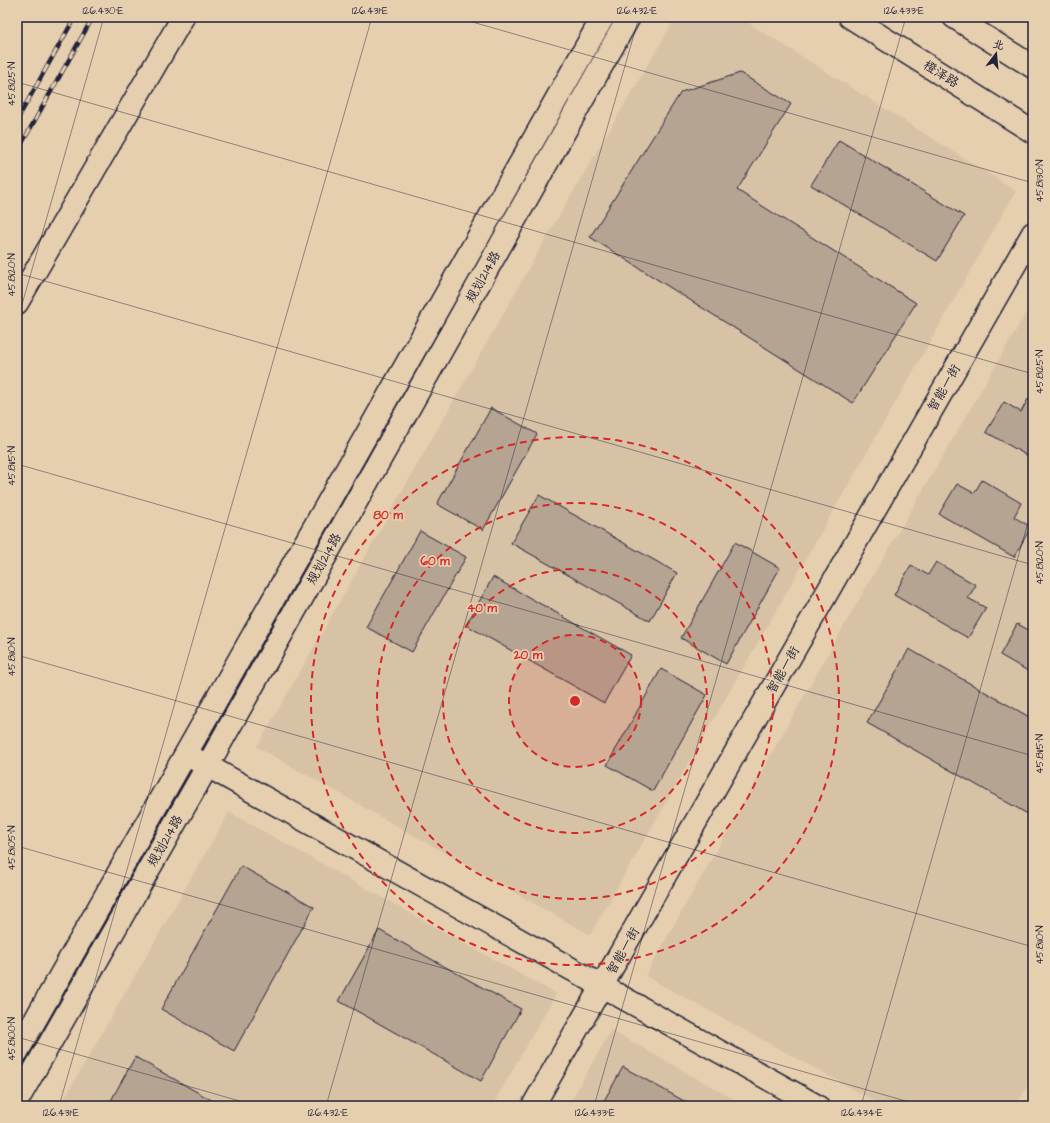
<svg xmlns="http://www.w3.org/2000/svg" width="1050" height="1123" viewBox="0 0 1050 1123" font-family="'Architects Daughter','LXGW WenKai TC',sans-serif">
	<style>
		.built { fill: #d8c2a6 }
		.building { fill: #b6a492; stroke: #22223b }
		.lines { fill: none; stroke-linecap: round; stroke-linejoin: round }
		.minor-casing { stroke: #22223b; stroke-width: 25 }
		.tertiary-casing { stroke: #22223b; stroke-width: 25 }
		.secondary-casing { stroke: #22223b; stroke-width: 25 }
		.minor { stroke: #e6cfaf; stroke-width: 22 }
		.tertiary { stroke: #e6cfaf; stroke-width: 22 }
		.secondary { stroke: #e6cfaf; stroke-width: 22 }
		.rail-casing { stroke: #22223b; stroke-width: 4.5 }
		.rail { stroke: #e6cfaf; stroke-width: 3; stroke-dasharray: 9; stroke-linecap: butt }
		.ticks { fill: none; stroke: #22223b; stroke-width: 1; stroke-opacity: 0.45 }
		.ring { fill: none; stroke: #d62828; stroke-width: 2; stroke-dasharray: 7 5 }
		.labels { text-anchor: middle; dominant-baseline: central; stroke-width: 3.5; stroke-linejoin: round; paint-order: stroke }
		.street-label { font-size: 13px; fill: #22223b; stroke: #e6cfaf }
		.centre { fill: #d62828; stroke: #e6cfaf; stroke-width: 2 }
		.ring-label { font-size: 12px; text-anchor: middle; font-weight: bold; fill: #d62828; stroke: #e6cfaf; stroke-width: 3.5; stroke-linejoin: round; paint-order: stroke }
		.neatline { fill: none; stroke: #22223b; stroke-width: 1.5 }
		.ticks-label { font-size: 10px; text-anchor: middle; fill: #22223b }
	</style>
	<rect width="100%" height="100%" fill="#e6cfaf"/>
	<filter id="ink" filterUnits="userSpaceOnUse"><feTurbulence type="fractalNoise" baseFrequency=".025" numOctaves="2"/><feDisplacementMap in="SourceGraphic" scale="8" xChannelSelector="R" yChannelSelector="G"/><feConvolveMatrix kernelMatrix="1 2 1 2 8 2 1 2 1" color-interpolation-filters="sRGB"/></filter>
	<g filter="url(#ink)">
		<path class="built" d="M676,17H739L1016,191L877,435L590,935L257,747L550,231Z
			M1033,301V1076L1016,1106H884L645,976L857,603Z
			M229,812L556,994L492,1106H60Z
			M611,1030L746,1106H568Z"/>
		<path class="building" d="M740,73L791,104L737,190L916,303L853,403L590,237L681,92Z
			M839,140L964,216L937,261L811,185Z
			M1028,399L1033,401V459L986,432L1004,402L1021,412Z
			M491,408L537,434L483,530L437,504Z
			M982,480L1021,503L1014,517L1031,527L1014,557L939,514L957,484L974,493Z
			M539,495L677,573L650,621L511,543Z
			M420,531L466,557L412,652L366,627Z
			M735,542L780,568L726,664L681,638Z
			M936,562L976,585L968,598L986,608L968,638L894,595L911,565L928,575Z
			M493,577L631,655L604,703L466,625Z
			M1017,624L1033,632V674L1000,655Z
			M909,649L1033,719V817L867,723Z
			M661,669L707,695L653,791L607,765Z
			M241,866L314,907L234,1051L161,1009Z
			M379,930L521,1009L481,1081L339,1001Z
			M135,1057L222,1106H108Z
			M623,1067L693,1106H601Z
			M371,1102L379,1106H369Z"/>
		<g class="lines">
			<defs>
				<path id="minor" d="M17,303L183,17"/>
				<path id="tertiary" d="M186,754L817,1106
					M533,1106L1033,233"/>
				<path id="secondary" d="M850,17L1033,132
					M954,17L1033,67
					M17,1052L603,17
					M17,1101L208,765L629,17"/>
			</defs>
			<use href="#minor" class="minor-casing"/>
			<use href="#tertiary" class="tertiary-casing"/>
			<use href="#secondary" class="secondary-casing"/>
			<use href="#minor" class="minor"/>
			<use href="#tertiary" class="tertiary"/>
			<use href="#secondary" class="secondary"/>
			<defs>
				<path id="rail" d="M17,120L75,17
					M17,152L93,17"/>
			</defs>
			<use href="#rail" class="rail-casing"/>
			<use href="#rail" class="rail"/>
		</g>
	</g>
	<path class="ticks" d="M455,17L1033,183M17,82L1033,374M17,273L1033,565M17,322L104,17M17,464L1033,756M17,655L1033,947M17,846L923,1106M17,1037L257,1106M59,1106L372,17M326,1106L639,17M594,1106L906,17M861,1106L1033,505"/>
	<circle cx="575" cy="701" r="66" fill="#d62828" fill-opacity=".12"/>
	<g class="ring">
		<circle cx="575" cy="701" r="66"/>
		<circle cx="575" cy="701" r="132"/>
		<circle cx="575" cy="701" r="198"/>
		<circle cx="575" cy="701" r="264"/>
	</g>
	<g class="labels">
		<g class="street-label">
			<text transform="translate(941 74) rotate(32)">橙泽路</text>
			<text transform="translate(483 277) rotate(-61)">规划214路</text>
			<text transform="translate(944 388) rotate(-60)">智能一街</text>
			<text transform="translate(324 559) rotate(-61)">规划214路</text>
			<text transform="translate(783 670) rotate(-60)">智能一街</text>
			<text transform="translate(165 841) rotate(-60)">规划214路</text>
			<text transform="translate(623 951) rotate(-60)">智能一街</text>
		</g>
	</g>
	<circle cx="575" cy="701" r="6" class="centre"/>
	<g class="ring-label">
		<text x="388" y="519">80 m</text>
		<text x="435" y="565">60 m</text>
		<text x="482" y="612">40 m</text>
		<text x="528" y="659">20 m</text>
	</g>
	<rect width="1050" height="1123" fill="none" stroke="#e6cfaf" stroke-width="44"/>
	<g transform="translate(996 54) rotate(16)" stroke="#e6cfaf" stroke-width="3" paint-order="stroke">
	<path d="M0-3L7 15L0 10L-7 15Z" fill="#22223b"/>
	<text y="-6" font-size="11" font-weight="bold" text-anchor="middle" fill="#22223b">北</text>
	</g>
	<rect x="22" y="22" width="1006" height="1079" class="neatline"/>
	<g class="ticks-label">
		<text x="103" y="14">126.430°E</text>
		<text x="370" y="14">126.431°E</text>
		<text x="637" y="14">126.432°E</text>
		<text x="904" y="14">126.433°E</text>
		<text transform="translate(11 84) rotate(-90)" y="4">45.8125°N</text>
		<text transform="translate(1039 181) rotate(-90)" y="4">45.8130°N</text>
		<text transform="translate(11 275) rotate(-90)" y="4">45.8120°N</text>
		<text transform="translate(1039 372) rotate(-90)" y="4">45.8125°N</text>
		<text transform="translate(11 466) rotate(-90)" y="4">45.8115°N</text>
		<text transform="translate(1039 563) rotate(-90)" y="4">45.8120°N</text>
		<text transform="translate(11 657) rotate(-90)" y="4">45.8110°N</text>
		<text transform="translate(1039 754) rotate(-90)" y="4">45.8115°N</text>
		<text transform="translate(11 848) rotate(-90)" y="4">45.8105°N</text>
		<text transform="translate(1039 945) rotate(-90)" y="4">45.8110°N</text>
		<text transform="translate(11 1039) rotate(-90)" y="4">45.8100°N</text>
		<text x="61" y="1116">126.431°E</text>
		<text x="328" y="1116">126.432°E</text>
		<text x="595" y="1116">126.433°E</text>
		<text x="862" y="1116">126.434°E</text>
	</g>
</svg>
